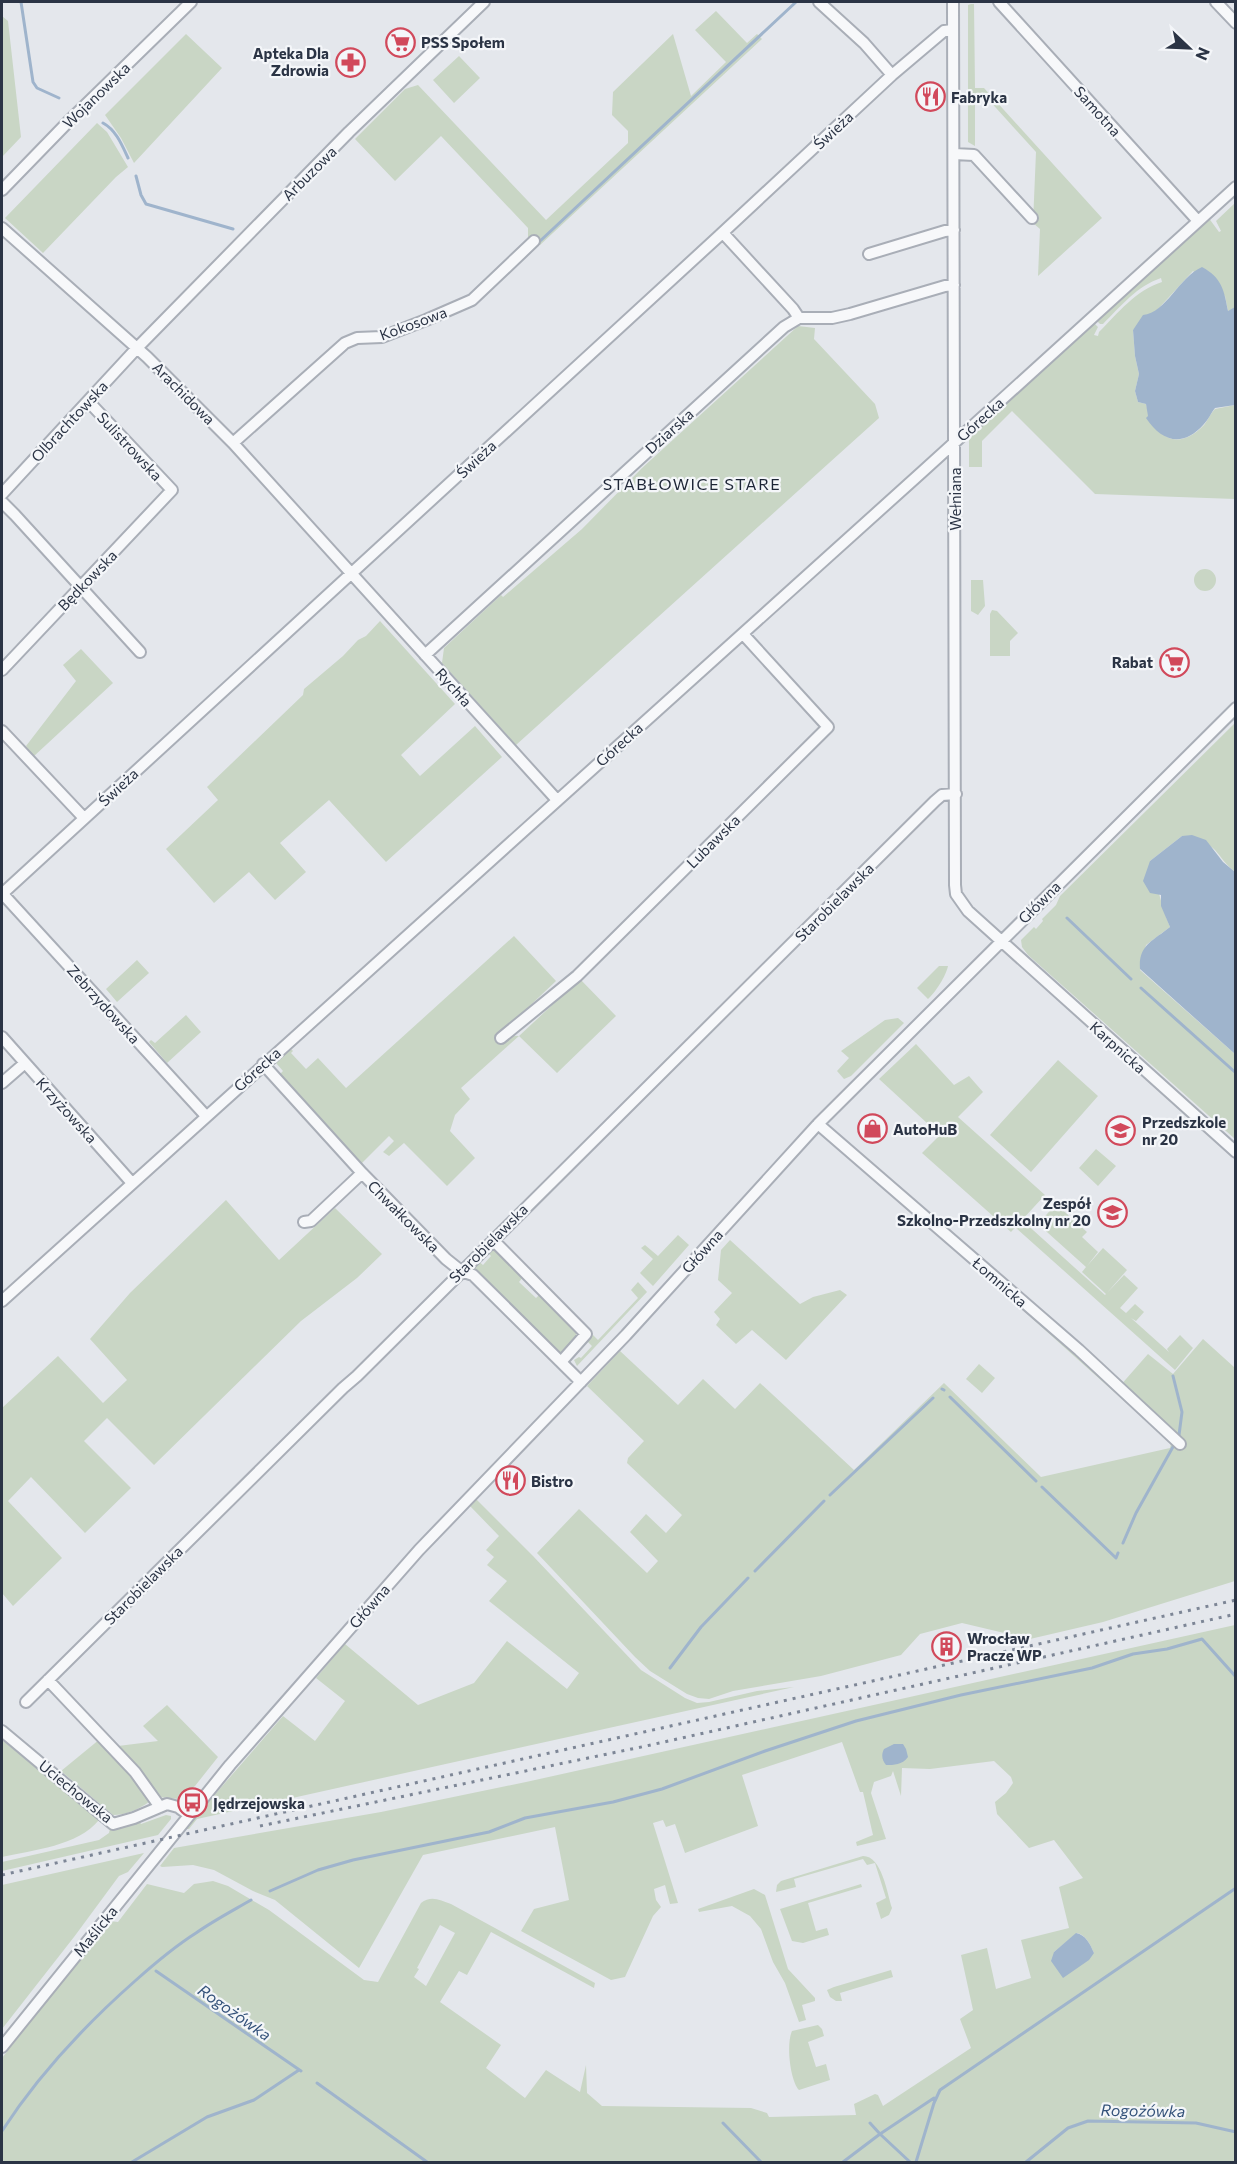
<svg xmlns="http://www.w3.org/2000/svg" width="1237" height="2164" viewBox="0 0 1237 2164" font-family="Commissioner,sans-serif">
	<style>
		.green { fill: #c9d6c5; fill-rule: evenodd }
		.water { fill: #9fb4cc }
		.lines { fill: none; stroke-linecap: round; stroke-linejoin: round }
		.stream { stroke: #9fb4cc; stroke-width: 3 }
		.minor-casing { stroke: #a9aeb7; stroke-width: 14 }
		.minor { stroke: #f7f8fa; stroke-width: 10 }
		.rail { stroke: #7d8696; stroke-width: 3; stroke-dasharray: 3 6; stroke-linecap: butt }
		.labels { text-anchor: middle; dominant-baseline: central; stroke-width: 4.5; stroke-linejoin: round; paint-order: stroke }
		.poi-label { font-size: 15px; font-weight: bold; fill: #2b3445; stroke: #f4f6f9; text-anchor: start }
		.street-label { font-size: 15px; fill: #2b3445; stroke: #f4f6f9 }
		.neighbourhood-label { font-size: 16px; letter-spacing: 1.5px; fill: #1d2536; stroke: #f4f6f9 }
		.water-label { font-size: 16px; font-style: italic; fill: #34527a; stroke: #f4f6f9 }
	</style>
	<rect width="100%" height="100%" fill="#e4e7ec"/>
	<path class="green" d="M971,4H974L975,88H984L1102,218L1038,276L1040,229L1033,223L1036,152L987,98H975V146L968,142V5Z
		M716,11L747,43L757,34L762,39L540,245L528,237V228L441,136L395,181L355,139L405,89L418,85L546,220L628,143V131L612,115L613,92L673,34L691,96L726,62L695,30Z
		M2,16L8,21L21,137L2,157Z
		M186,34L222,68L134,163L121,138L105,115Z
		M459,56L480,78L454,103L433,80Z
		M97,123L107,132L128,167L116,177L43,253L5,218Z
		M1235,203V308L1228,311L1225,296L1193,271L1159,308L1133,330L1135,356L1139,374L1135,391L1138,402L1146,404C1154,437 1177,453 1204,425C1208,420 1210,414 1215,409L1235,405V499L1095,494L1012,411L982,441V467H969V438L1093,322L1098,327L1094,335L1098,336L1099,332C1118,313 1136,290 1162,282L1161,278C1137,286 1121,306 1103,324H1100L1096,320L1208,217L1219,232L1221,231L1216,221Z
		M798,326L815,328L814,339L875,404L879,418L516,745L442,663L444,648L501,595L503,597L582,529L642,468Z
		M1194 580a11 11 0 1 1 22 0a11 11 0 1 1-22 0Z
		M971,580H983L985,606L978,615L971,611Z
		M992,610L997,611L1018,633L1010,641V656H990V614Z
		M380,621L455,704L401,755L420,776L475,726L502,757L386,862L329,800L280,843L306,872L275,900L249,872L214,903L166,849L218,800L207,787L303,695L304,689L343,656L358,640L366,636Z
		M81,649L113,683L33,757L26,746L76,681L63,665Z
		M1235,723V872C1226,865 1222,858 1215,850C1208,842 1192,839 1182,836L1150,861C1157,883 1161,906 1170,927L1146,945L1140,970L1235,1054V1139L1028,955L1022,947L1021,940L1034,927L1036,929L1043,921L1042,919L1056,905L1060,896Z
		M514,936L556,981L499,1035L519,1036L580,979L616,1016L557,1073L519,1036L461,1088L470,1099L455,1115L450,1131L475,1158L447,1186L404,1143L389,1156L383,1152L394,1141L389,1136L359,1166L278,1076L283,1071L276,1063L291,1049L293,1051L291,1053L306,1069L318,1058L346,1088Z
		M137,960L149,973L117,1002L106,989Z
		M939,966H948C946,976 935,993 928,999L917,988Z
		M186,1015L201,1032L167,1063L149,1042L151,1040L155,1043Z
		M898,1018L904,1023L851,1076L844,1079L837,1071L849,1058L841,1051L885,1020Z
		M916,1044L954,1085L969,1076L983,1092L958,1117L1045,1195L1011,1232L922,1153L940,1135L879,1079Z
		M1058,1060L1098,1096L1031,1172L990,1135Z
		M1096,1149L1116,1166L1098,1186L1079,1168Z
		M226,1200L279,1260L335,1208L382,1254L357,1278L301,1321L154,1465L107,1418L84,1441L131,1488L85,1533L31,1477L8,1501L62,1558L13,1606L2,1593V1408L58,1356L103,1403L127,1380L90,1339L130,1293Z
		M1056,1204L1087,1232L1082,1237L1098,1252L1087,1266L1103,1248L1127,1270L1106,1294L1082,1272L1086,1267L1038,1224Z
		M1023,1221L1105,1295L1124,1275L1138,1288L1120,1308L1126,1313L1135,1304L1144,1312L1136,1321L1131,1318L1169,1352L1167,1349L1180,1335L1193,1348L1175,1370L1016,1228Z
		M929,1226L1119,1387L1148,1354L1173,1374L1203,1339L1234,1367L1235,1581L1103,1622L1030,1639L962,1623L920,1634L901,1655L821,1676L733,1691L709,1699L698,1698L687,1694L650,1671L635,1657L537,1553L579,1509L647,1573L658,1561L630,1532L646,1514L666,1533L682,1515L627,1463L628,1458L644,1441L587,1386L620,1351L678,1405L703,1379L735,1409L760,1383L854,1470L944,1383L1041,1477L1170,1448L1171,1443Z
		M678,1235L689,1245L653,1286L640,1273L653,1259L641,1248L645,1245L658,1256Z
		M730,1240L800,1304L813,1297L840,1290L847,1295L786,1360L752,1330L736,1344L716,1325L720,1319L714,1312L732,1293L718,1280L721,1250Z
		M490,1247H495L523,1277L519,1282L536,1298L541,1293L577,1330L576,1336L561,1353H557L472,1267L477,1260L483,1265L491,1256L486,1251Z
		M638,1282L647,1292L577,1366L574,1360L579,1357L581,1358L592,1346L587,1341L593,1335L598,1340L638,1298L631,1290Z
		M979,1364L995,1378L982,1393L966,1379Z
		M476,1499L533,1556L641,1670L685,1698L697,1703L709,1702L757,1691L794,1687L197,1819L189,1829H185L283,1716L315,1741L345,1701L316,1678L345,1644L418,1705L474,1683L507,1641L567,1689L579,1673L489,1601L507,1581L487,1565L494,1557L486,1550L499,1536L470,1506Z
		M1235,1625V2162H2V2058L110,1921L118,1922L147,1884L184,1893L194,1884L213,1881L228,1886L269,1910L364,1980L378,1982L421,1903C431,1895 440,1900 451,1904L595,1983L594,1988L491,1932L467,1975L459,1971L440,2002L501,2045L486,2068L525,2098L546,2070L580,2092L586,2065L587,2093L602,2106L751,2108L767,2113L769,2117L856,2115L854,2104L875,2094L878,2095L883,2106L971,2048L960,2019L973,2010L961,1955L987,1948L996,1989L1031,1978L1021,1940L1069,1928L1059,1887L1083,1878L1054,1840L1029,1848L997,1814L995,1802L1006,1793L1013,1783L1011,1777L994,1761L930,1769L902,1768L901,1796L893,1771L891,1776L874,1782L871,1793L886,1839L857,1846L856,1842L873,1835L863,1792H860L842,1742L742,1775L758,1826L685,1853L675,1824L666,1827L663,1820L653,1823L678,1903L670,1904L665,1885L654,1889L656,1900L661,1907L653,1916L625,1977L611,1980L521,1931L534,1909L569,1900L555,1827L423,1855L359,1968L275,1900L253,1891L214,1870L193,1865L162,1867L160,1866L174,1848L381,1812L526,1782ZM440,1925L455,1933L426,1986L414,1977L419,1969L417,1968ZM1077,1933C1086,1935 1090,1944 1094,1953L1054,1952Z
		M167,1705L218,1757L195,1786L179,1799L158,1797L131,1760L118,1746L158,1741L143,1726Z
		M100,1739L127,1767L150,1801C140,1809 126,1815 113,1815L61,1771Z
		M2,1740L35,1767L37,1765L97,1816L99,1820C78,1846 33,1850 2,1857Z
		M166,1815L171,1816V1819L158,1835L2,1871V1862L99,1840L109,1833L110,1828L139,1820L141,1824Z
		M144,1853L128,1872L119,1876L74,1937L2,2029V1885Z
		M863,1856C882,1856 887,1893 892,1908L889,1915L881,1919L876,1903L886,1898L875,1863L867,1865L863,1859L794,1879L796,1887L776,1892L777,1885L781,1881Z
		M861,1884L862,1887L808,1903L816,1931L827,1928L829,1935L803,1943L792,1941L780,1909Z
		M754,1889L765,1895L788,1969L815,1998V2001L802,2005L806,2020L799,2022L785,1983L773,1962L761,1929L750,1916L732,1906L699,1912L698,1909Z
		M891,1970L893,1977L840,1993L842,2001H836L830,1997L827,1990L834,1987Z
		M818,2025L822,2029L824,2036L808,2042L816,2067L826,2064L830,2080L799,2090C790,2080 786,2044 792,2031Z"/>
	<path class="water" d="M1202,267C1222,278 1224,290 1228,311L1235,307V405L1215,408C1211,413 1208,420 1204,424C1183,448 1162,442 1146,418L1148,416L1146,404L1138,402L1135,391L1139,374L1135,356L1133,330L1143,315C1166,313 1179,277 1202,267Z
		M1192,835L1206,840L1223,862L1235,872V1054L1140,969C1138,945 1153,941 1170,927L1161,906V895L1150,893L1143,881L1150,861L1182,836Z
		M894,1744H903L906,1749L908,1757C902,1765 894,1765 886,1765C882,1760 881,1755 884,1749Z
		M1076,1933C1086,1935 1090,1944 1094,1953L1089,1960L1063,1978L1051,1961L1054,1952Z"/>
	<g class="lines">
		<path class="stream" d="M21,2L33,82L37,88L59,98
			M103,123C116,130 122,145 128,158
			M136,176L141,195L146,204L233,229
			M539,242L796,2
			M1067,918L1131,979
			M1141,988L1236,1073
			M1173,1376L1182,1412L1179,1435
			M942,1389L944,1390
			M950,1397L1036,1481
			M1042,1487L1116,1558L1118,1553
			M830,1495L933,1398
			M1123,1543L1136,1513L1174,1445
			M755,1571L824,1501
			M670,1668L701,1627L748,1578
			M270,1891L318,1870L353,1860L489,1832L525,1818L613,1802L662,1789L765,1751L856,1721L961,1695L1092,1668L1133,1654L1167,1649L1202,1639L1236,1677
			M156,1971L301,2071
			M317,2083L427,2162
			M723,2123L761,2162
			M2,2131C39,2074 84,2026 135,1981C154,1964 174,1947 196,1933C213,1921 232,1911 251,1900
			M132,2162L207,2117L254,2100L299,2070
			M843,2162L880,2134L870,2123
			M910,2162L880,2134L934,2098
			M916,2162L934,2103L940,2090L1236,1888
			M1026,2162L1068,2128L1088,2121L1196,2123L1236,2132"/>
		<defs>
			<path id="minor" d="M819,2L864,43L892,75
				M953,2L955,885L956,894L968,911L1236,1152
				M999,2L1198,221
				M1216,2L1236,23
				M954,154L974,155L1032,218
				M2,190L69,121L191,2
				M2,228L147,357L233,443L557,800
				M723,233L793,309L799,318
				M869,254L945,231L954,230
				M233,443L345,343L357,338L382,337L426,320L472,300L534,241
				M2,494L137,348L349,132L484,2
				M2,502L15,515L140,652
				M425,655L784,327L799,318H832L850,314L945,286L954,285
				M2,670L172,490L88,401
				M2,731L84,818
				M2,893L206,1116
				M2,894L719,236L892,75L944,31L953,30
				M2,1037L132,1183
				M501,1038L577,976L828,727L743,634
				M263,1064L362,1173L446,1259L461,1271L473,1275L581,1382
				M2,1083L25,1063
				M818,1124L1079,1350L1180,1444
				M304,1222L311,1221L362,1173
				M493,1240L586,1334L561,1362
				M2,1301L922,472L1236,187
				M48,1680L135,1772L160,1807
				M26,1702L343,1388L357,1376L935,801L942,795L956,794
				M2,1731L113,1824L134,1818L167,1804L178,1807L189,1815
				M2,2047L230,1765L419,1550L626,1335L818,1124L1236,708"/>
		</defs>
		<use href="#minor" class="minor-casing"/>
		<use href="#minor" class="minor"/>
		<path class="rail" d="M260,1826L646,1746L1236,1614
			M2,1875L1236,1600"/>
	</g>
	<defs>
		<symbol id="supermarket-ring" viewBox="-11 -11 22 22"><circle r="9.5" fill="#f4f6f9" stroke="#d1495b" stroke-width="1.5"/><path d="M-6-5.5h2.5l.6 2H6L4.5 2H-2.5L-4.4-4H-6ZM-1.5 3.2a1.3 1.3 0 1 0 .1 0ZM3 3.2a1.3 1.3 0 1 0 .1 0Z" fill="#d1495b"/></symbol>
		<symbol id="pharmacy-ring" viewBox="-11 -11 22 22"><circle r="9.5" fill="#f4f6f9" stroke="#d1495b" stroke-width="1.5"/><path d="M-2-6h4v4h4v4h-4v4h-4v-4h-4v-4h4Z" fill="#d1495b"/></symbol>
		<symbol id="restaurant-ring" viewBox="-11 -11 22 22"><circle r="9.5" fill="#f4f6f9" stroke="#d1495b" stroke-width="1.5"/><path d="M-5-6h1v4h1v-4h1v4h1v-4h1v5L-1.5 .5V6h-2V.5L-5-1ZM5-6V6H3V1.5H1.5Q1.5-4 5-6Z" fill="#d1495b"/></symbol>
		<symbol id="shop-ring" viewBox="-11 -11 22 22"><circle r="9.5" fill="#f4f6f9" stroke="#d1495b" stroke-width="1.5"/><path d="M-5-2.5h2.3a2.7 3.5 0 0 1 5.4 0H5L5.5 6h-11ZM-1.5-2.5h3a1.5 2.3 0 0 0-3 0Z" fill="#d1495b"/></symbol>
		<symbol id="school-ring" viewBox="-11 -11 22 22"><circle r="9.5" fill="#f4f6f9" stroke="#d1495b" stroke-width="1.5"/><path d="M0-5L7-2L0 1L-7-2ZM-4 1L0 2.5L4 1V4Q0 6-4 4Z" fill="#d1495b"/></symbol>
		<symbol id="building-ring" viewBox="-11 -11 22 22"><circle r="9.5" fill="#f4f6f9" stroke="#d1495b" stroke-width="1.5"/><path d="M-4-6H4V6H1V3H-1V6H-4ZM-2.5-4.3h1.7v1.8h-1.7ZM.8-4.3h1.7v1.8H.8ZM-2.5-1h1.7V.8h-1.7ZM.8-1h1.7V.8H.8Z" fill="#d1495b"/></symbol>
		<symbol id="bus-ring" viewBox="-11 -11 22 22"><circle r="9.5" fill="#f4f6f9" stroke="#d1495b" stroke-width="1.5"/><path d="M-5-6H5V4H4V6H2V4H-2V6H-4V4H-5ZM-3.5-4V0h7V-4ZM-3.5 1.2v1.5H-2V1.2ZM2 1.2v1.5H3.5V1.2Z" fill="#d1495b"/></symbol>
	</defs>
	<g fill-rule="evenodd">
		<use href="#supermarket-ring" x="384" y="26" width="33" height="33"/>
		<use href="#pharmacy-ring" x="334" y="46" width="33" height="33"/>
		<use href="#restaurant-ring" x="914" y="80" width="33" height="33"/>
		<use href="#supermarket-ring" x="1158" y="646" width="33" height="33"/>
		<use href="#shop-ring" x="856" y="1112" width="33" height="33"/>
		<use href="#school-ring" x="1104" y="1114" width="33" height="33"/>
		<use href="#school-ring" x="1096" y="1196" width="33" height="33"/>
		<use href="#restaurant-ring" x="494" y="1464" width="33" height="33"/>
		<use href="#building-ring" x="930" y="1630" width="33" height="33"/>
		<use href="#bus-ring" x="176" y="1786" width="33" height="33"/>
	</g>
	<g class="labels">
		<g class="poi-label">
			<text x="421" y="42">PSS Społem</text>
			<text x="329" y="53" text-anchor="end">Apteka Dla<tspan x="329" dy="17">Zdrowia</tspan></text>
			<text x="951" y="97">Fabryka</text>
			<text x="1153" y="662" text-anchor="end">Rabat</text>
			<text x="1142" y="1122">Przedszkole<tspan x="1142" dy="17">nr 20</tspan></text>
			<text x="893" y="1129">AutoHuB</text>
			<text x="1091" y="1203" text-anchor="end">Zespół<tspan x="1091" dy="17">Szkolno-Przedszkolny nr 20</tspan></text>
			<text x="531" y="1481">Bistro</text>
			<text x="967" y="1638">Wrocław<tspan x="967" dy="17">Pracze WP</tspan></text>
			<text x="213" y="1803">Jędrzejowska</text>
		</g>
		<g class="street-label">
			<text transform="translate(96 95) rotate(-44)">Wojanowska</text>
			<text transform="translate(1098 111) rotate(48)">Samotna</text>
			<text transform="translate(833 130) rotate(-43)">Świeża</text>
			<text transform="translate(309 173) rotate(-45)">Arbuzowa</text>
			<text transform="translate(413 323) rotate(-20)">Kokosowa</text>
			<text transform="translate(184 393) rotate(45)">Arachidowa</text>
			<text transform="translate(980 419) rotate(-42)">Górecka</text>
			<text transform="translate(69 421) rotate(-47)">Olbrachtowska</text>
			<text transform="translate(669 431) rotate(-42)">Dziarska</text>
			<text transform="translate(130 446) rotate(47)">Sulistrowska</text>
			<text transform="translate(476 459) rotate(-43)">Świeża</text>
			<text transform="translate(955 499) rotate(-90)">Wełniana</text>
			<text transform="translate(87 580) rotate(-46)">Będkowska</text>
			<text transform="translate(454 687) rotate(48)">Rychła</text>
			<text transform="translate(619 744) rotate(-42)">Górecka</text>
			<text transform="translate(118 787) rotate(-43)">Świeża</text>
			<text transform="translate(713 841) rotate(-45)">Lubawska</text>
			<text transform="translate(834 902) rotate(-45)">Starobielawska</text>
			<text transform="translate(1039 902) rotate(-45)">Główna</text>
			<text transform="translate(104 1004) rotate(48)">Zebrzydowska</text>
			<text transform="translate(1118 1047) rotate(42)">Karpnicka</text>
			<text transform="translate(257 1069) rotate(-42)">Górecka</text>
			<text transform="translate(67 1110) rotate(48)">Krzyżowska</text>
			<text transform="translate(404 1216) rotate(45)">Chwałkowska</text>
			<text transform="translate(488 1243) rotate(-45)">Starobielawska</text>
			<text transform="translate(702 1251) rotate(-48)">Główna</text>
			<text transform="translate(1000 1282) rotate(41)">Łomnicka</text>
			<text transform="translate(143 1585) rotate(-45)">Starobielawska</text>
			<text transform="translate(369 1606) rotate(-49)">Główna</text>
			<text transform="translate(76 1791) rotate(39)">Uciechowska</text>
			<text transform="translate(95 1931) rotate(-51)">Maślicka</text>
		</g>
		<g class="neighbourhood-label">
			<text x="692" y="483">STABŁOWICE STARE</text>
		</g>
		<g class="water-label">
			<text transform="translate(235 2012) rotate(35)">Rogożówka</text>
			<text transform="translate(1143 2110) rotate(1)">Rogożówka</text>
		</g>
	</g>
	<rect width="1237" height="2164" fill="none" stroke="#2b3445" stroke-width="6"/>
	<g transform="translate(1189 48) rotate(113)" stroke="#f4f6f9" stroke-width="4.5" paint-order="stroke">
	<path d="M0-4.5L10 22L0 15L-10 22Z" fill="#2b3445"/>
	<text y="-9" font-size="16" font-weight="bold" text-anchor="middle" fill="#2b3445">N</text>
	</g>
</svg>
